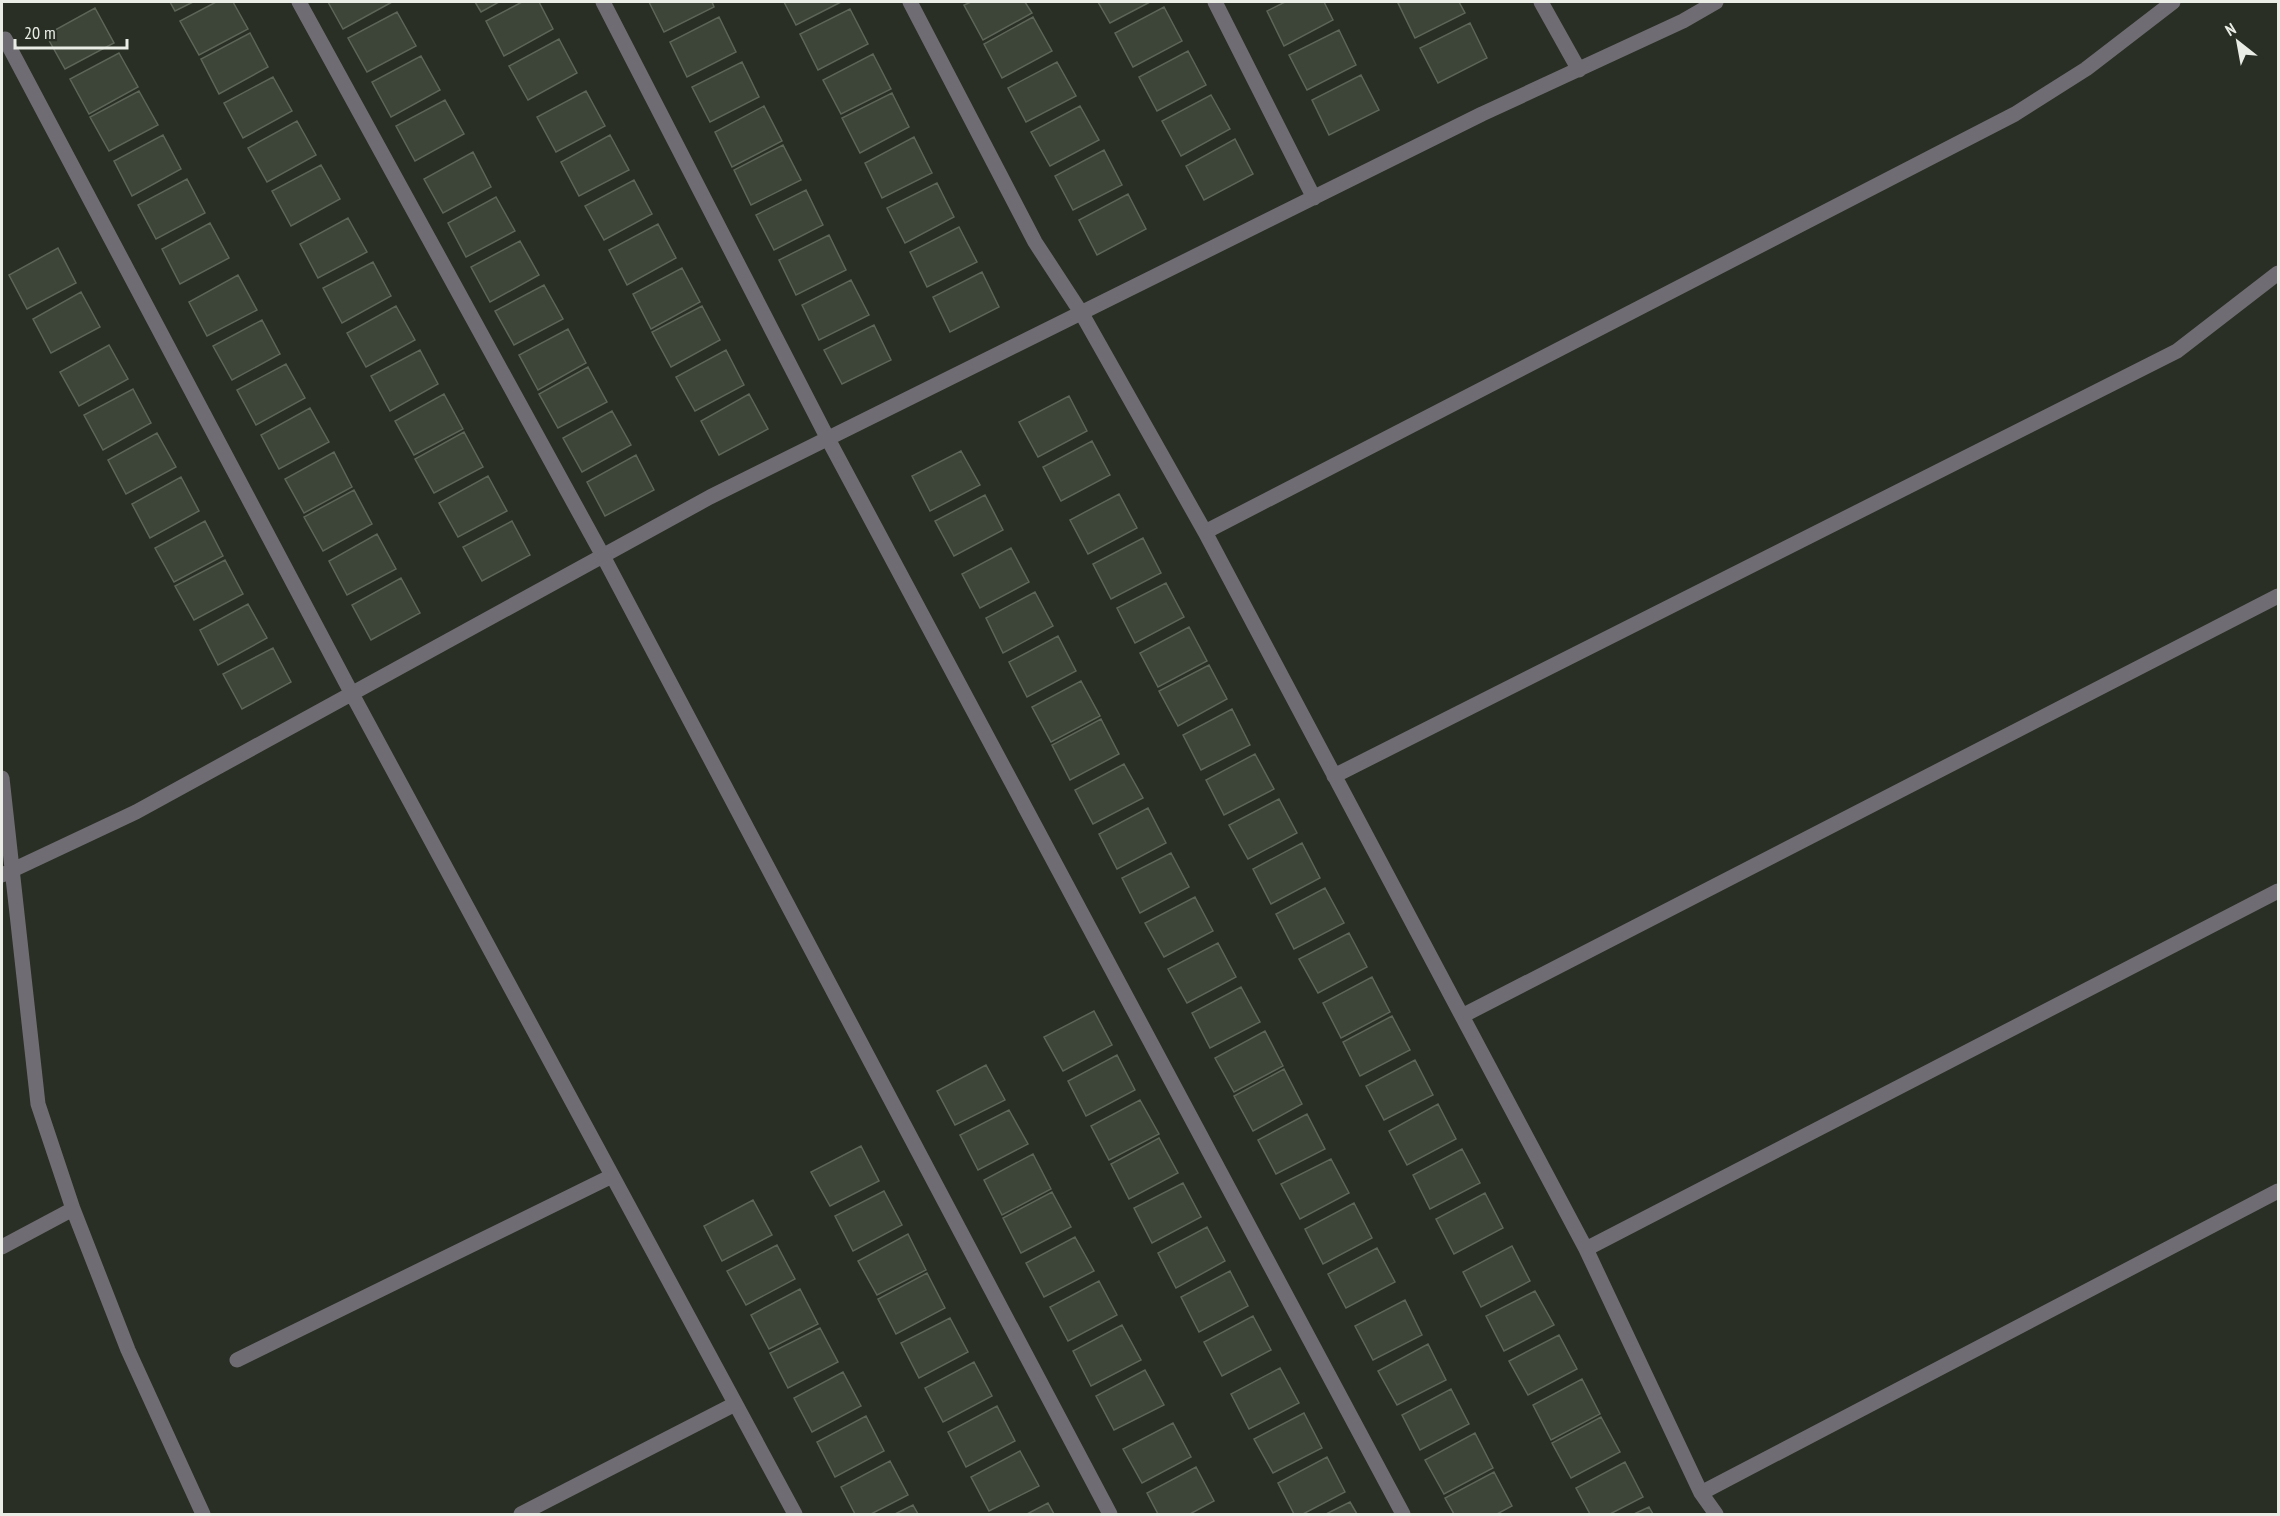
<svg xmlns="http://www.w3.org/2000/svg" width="2280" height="1516" viewBox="0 0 2280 1516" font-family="'PT Sans Narrow',sans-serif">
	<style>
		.building { fill: #3d4438; stroke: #5d6558; stroke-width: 1.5 }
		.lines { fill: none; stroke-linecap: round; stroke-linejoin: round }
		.street { stroke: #6f6d73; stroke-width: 15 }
	</style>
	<rect width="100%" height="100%" fill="#292f24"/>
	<path class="building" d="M170,2H193L175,11Z
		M216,2H233L248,29L199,55L180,21Z
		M328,2H392L343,29Z
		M475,2H499L481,12Z
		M522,2H539L553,29L504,56L486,21Z
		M649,2H712L714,7L664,32Z
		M784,2H841L796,25Z
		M971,2H1025L1032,13L983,40L964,5Z
		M1098,2H1150L1110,23Z
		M1285,2H1324L1333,20L1284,46L1267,11Z
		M1400,2H1459L1465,13L1415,38L1398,3Z
		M1164,7L1182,41L1133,67L1115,33Z
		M95,8L114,43L65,69L46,35Z
		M850,9L868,44L818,70L800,34Z
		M397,12L416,46L367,72L348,38Z
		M719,17L736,52L687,77L670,42Z
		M1033,17L1052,51L1002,78L984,44Z
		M1470,23L1487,58L1438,83L1420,48Z
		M1339,30L1356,65L1307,90L1289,55Z
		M250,33L268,67L219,94L201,59Z
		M559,39L577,73L528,100L509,66Z
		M1188,51L1206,85L1157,111L1139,77Z
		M119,53L138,87L89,114L70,79Z
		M873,54L891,89L841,114L823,80Z
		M421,56L440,90L391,117L372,82Z
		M742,62L759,97L710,122L692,87Z
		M1057,62L1076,96L1026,122L1008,88Z
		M1361,75L1379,110L1329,135L1312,100Z
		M273,77L292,111L243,138L224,103Z
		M139,91L158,125L109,151L90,117Z
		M586,91L605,126L556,152L537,117Z
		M892,93L909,127L860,153L842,118Z
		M1211,95L1230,129L1181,156L1162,121Z
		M445,100L464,134L415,161L396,126Z
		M764,106L782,141L732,167L715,132Z
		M1080,106L1099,140L1050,166L1031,132Z
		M297,121L316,155L267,182L248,148Z
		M163,135L181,169L132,196L114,161Z
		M610,135L629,170L579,196L561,162Z
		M914,137L932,173L882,198L865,163Z
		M1235,139L1253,174L1204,200L1186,166Z
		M783,145L801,180L751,205L734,170Z
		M1104,150L1122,185L1073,210L1055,176Z
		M473,152L491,187L443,213L424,179Z
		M321,165L340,199L291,226L272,191Z
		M187,179L205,213L156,239L138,205Z
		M634,180L652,214L604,240L585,206Z
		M937,183L954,217L905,243L887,208Z
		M806,190L823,225L774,250L756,215Z
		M1128,194L1146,229L1097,255L1079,220Z
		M496,197L515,231L466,257L448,223Z
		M348,218L367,252L318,278L300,244Z
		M210,223L229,258L180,284L162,249Z
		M658,224L676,258L627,285L609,250Z
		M959,227L977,262L927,287L910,252Z
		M829,235L846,270L796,295L779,260Z
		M520,241L539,275L490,302L471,267Z
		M58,248L76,283L27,309L9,275Z
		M373,262L391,296L342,323L323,288Z
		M682,268L700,302L651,329L633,294Z
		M982,272L999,307L950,332L933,297Z
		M238,275L257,310L207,336L189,302Z
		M851,280L869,315L819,340L802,305Z
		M544,285L563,319L514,345L495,311Z
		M81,292L100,327L51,353L33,319Z
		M396,306L415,340L366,367L347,333Z
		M702,306L720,340L671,367L652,332Z
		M262,320L280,354L232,380L213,346Z
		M874,325L891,360L842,384L824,350Z
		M568,329L586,363L538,390L519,355Z
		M109,345L128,379L79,406L60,372Z
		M420,350L438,384L390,411L371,376Z
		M726,350L744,385L695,411L676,377Z
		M286,364L305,398L256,425L237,390Z
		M588,367L607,402L558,428L539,394Z
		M133,389L151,423L103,450L84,415Z
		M444,394L463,429L414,455L395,421Z
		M749,394L768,429L719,455L701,421Z
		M1069,396L1087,431L1038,457L1019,422Z
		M310,408L329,442L279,469L261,435Z
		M612,411L631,445L582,472L563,438Z
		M464,432L483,467L434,493L415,459Z
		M157,433L176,467L126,494L108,460Z
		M1092,441L1110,475L1061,501L1043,467Z
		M961,451L980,485L930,511L912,476Z
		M334,452L352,487L304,513L285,479Z
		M636,455L654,490L605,516L587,482Z
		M488,476L507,511L458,537L439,503Z
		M181,477L199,511L150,538L132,504Z
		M354,490L372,524L323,551L304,517Z
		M1119,494L1137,528L1088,554L1070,520Z
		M985,495L1003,530L954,556L935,521Z
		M205,521L223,556L174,582L155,548Z
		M512,521L530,555L482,581L463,547Z
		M377,534L396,569L347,595L329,561Z
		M1143,538L1161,573L1111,599L1093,564Z
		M1011,548L1029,582L980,608L962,574Z
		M225,560L243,594L194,620L175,586Z
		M401,578L420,613L371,640L352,605Z
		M1166,583L1184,617L1135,643L1117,608Z
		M1035,592L1053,626L1003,653L986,618Z
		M248,604L267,638L218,665L200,630Z
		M1189,627L1207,661L1158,687L1140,653Z
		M1058,636L1076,671L1027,697L1009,662Z
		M273,648L291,682L242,709L223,674Z
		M1209,665L1227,699L1178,726L1159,691Z
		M1081,681L1100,716L1051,742L1032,707Z
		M1232,709L1250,745L1201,770L1183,735Z
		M1101,719L1119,754L1070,780L1052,745Z
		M1255,754L1274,789L1224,815L1206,780Z
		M1124,764L1143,798L1093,824L1075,790Z
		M1279,799L1297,833L1248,859L1229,825Z
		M1148,808L1166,843L1117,869L1099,834Z
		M1302,843L1320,878L1271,904L1253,869Z
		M1171,853L1189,887L1140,913L1122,878Z
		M1325,888L1344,923L1294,949L1276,914Z
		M1195,897L1213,931L1164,957L1145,923Z
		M1349,933L1367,967L1318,993L1299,959Z
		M1218,943L1236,977L1187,1003L1168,969Z
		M1372,977L1390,1012L1341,1038L1323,1003Z
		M1241,987L1260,1022L1210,1048L1192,1013Z
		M1094,1011L1112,1045L1063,1071L1044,1037Z
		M1392,1016L1410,1050L1360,1076L1343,1042Z
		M1265,1031L1283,1066L1234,1092L1215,1058Z
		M1117,1055L1135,1090L1086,1116L1068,1081Z
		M1415,1060L1433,1095L1384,1120L1366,1086Z
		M986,1065L1005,1100L955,1125L937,1091Z
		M1284,1069L1302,1104L1253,1131L1234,1096Z
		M1140,1100L1159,1134L1109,1160L1091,1126Z
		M1438,1104L1456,1139L1407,1165L1389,1131Z
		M1009,1110L1028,1144L978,1170L960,1135Z
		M1307,1114L1325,1149L1276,1174L1258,1140Z
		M1159,1138L1178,1173L1129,1199L1111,1164Z
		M861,1146L879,1181L830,1206L811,1172Z
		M1462,1149L1480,1183L1430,1209L1413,1175Z
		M1033,1154L1051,1189L1002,1215L984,1180Z
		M1331,1159L1349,1193L1300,1219L1281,1184Z
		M1183,1183L1201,1217L1152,1243L1134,1208Z
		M884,1191L902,1225L853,1251L835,1216Z
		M1052,1192L1071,1227L1021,1253L1003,1218Z
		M1485,1193L1503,1228L1454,1254L1436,1219Z
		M753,1200L772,1235L722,1261L704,1226Z
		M1354,1203L1372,1238L1323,1264L1305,1229Z
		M1207,1227L1225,1261L1176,1288L1158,1253Z
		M908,1234L926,1270L877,1295L858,1261Z
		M1075,1237L1094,1271L1044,1297L1026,1263Z
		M777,1245L795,1279L746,1305L727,1271Z
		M1512,1246L1530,1281L1481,1307L1463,1272Z
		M1377,1248L1395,1282L1346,1308L1328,1274Z
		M1230,1271L1248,1306L1199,1332L1181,1297Z
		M927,1273L945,1308L896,1334L878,1299Z
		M1099,1281L1117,1315L1068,1341L1050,1307Z
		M800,1289L818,1324L769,1349L751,1315Z
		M1535,1291L1554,1325L1504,1351L1486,1316Z
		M1405,1300L1422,1335L1373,1360L1355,1326Z
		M1253,1316L1271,1350L1222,1376L1204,1342Z
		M950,1318L968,1352L919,1378L901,1343Z
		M1122,1325L1141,1360L1091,1386L1073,1351Z
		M820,1328L838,1362L788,1388L770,1353Z
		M1559,1335L1577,1369L1528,1395L1509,1361Z
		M1428,1344L1446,1380L1397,1405L1378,1371Z
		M974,1362L992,1396L943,1422L925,1388Z
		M1280,1368L1299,1403L1249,1429L1231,1394Z
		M1145,1370L1164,1405L1114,1430L1096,1396Z
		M843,1372L861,1406L812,1432L794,1398Z
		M1582,1379L1600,1414L1551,1440L1533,1405Z
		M1451,1389L1469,1424L1420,1450L1402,1415Z
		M997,1406L1015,1441L966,1467L948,1432Z
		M1304,1413L1322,1448L1273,1473L1254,1439Z
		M866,1416L884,1451L835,1477L817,1442Z
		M1601,1417L1620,1452L1571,1478L1552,1443Z
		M1173,1423L1191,1457L1142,1483L1123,1449Z
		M1475,1433L1493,1468L1444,1494L1425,1460Z
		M1020,1451L1039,1486L989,1511L971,1477Z
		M1327,1457L1345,1492L1303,1514H1294L1278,1483Z
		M890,1461L908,1495L871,1514H855L841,1487Z
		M1625,1462L1643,1497L1610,1514H1590L1576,1488Z
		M1196,1467L1214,1501L1190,1514H1158L1147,1493Z
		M1494,1472L1512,1506L1497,1514H1454L1445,1498Z
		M1350,1502L1357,1514H1326Z
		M1048,1503L1054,1514H1027Z
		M913,1505L918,1514H895Z
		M1649,1507L1653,1514H1634Z"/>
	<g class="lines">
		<path class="street" d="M299,2L603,556L1110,1514
			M603,2L828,439L1403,1514
			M910,2L1035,242L1082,314L1205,532L1462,1016L1586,1249L1701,1493L1716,1514
			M1215,2L1314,198
			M1541,2L1579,70
			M5,39L352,694L795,1514
			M1205,532L2015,114L2086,69L2173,2
			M1334,776L2177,351L2278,273
			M2,778L38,1104L73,1209L128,1350L203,1514
			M2,875L136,812L710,497L1482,114L1683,21L1716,2
			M1462,1016L2278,596
			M2,1247L73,1209
			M1586,1249L2278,891
			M237,1360L612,1176
			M1701,1493L2278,1191
			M521,1514L735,1404"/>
	</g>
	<rect width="2280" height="1516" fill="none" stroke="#e9ede6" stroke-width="6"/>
	<g transform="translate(2238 42) rotate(329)" stroke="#292f24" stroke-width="4.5" paint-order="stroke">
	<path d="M0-4.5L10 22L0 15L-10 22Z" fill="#e9ede6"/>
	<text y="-9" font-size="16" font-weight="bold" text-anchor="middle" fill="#e9ede6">N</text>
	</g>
	<path d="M15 39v9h112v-9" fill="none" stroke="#e9ede6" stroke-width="3"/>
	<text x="24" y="39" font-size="18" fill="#e9ede6" stroke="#292f24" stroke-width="4.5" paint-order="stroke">20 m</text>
</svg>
